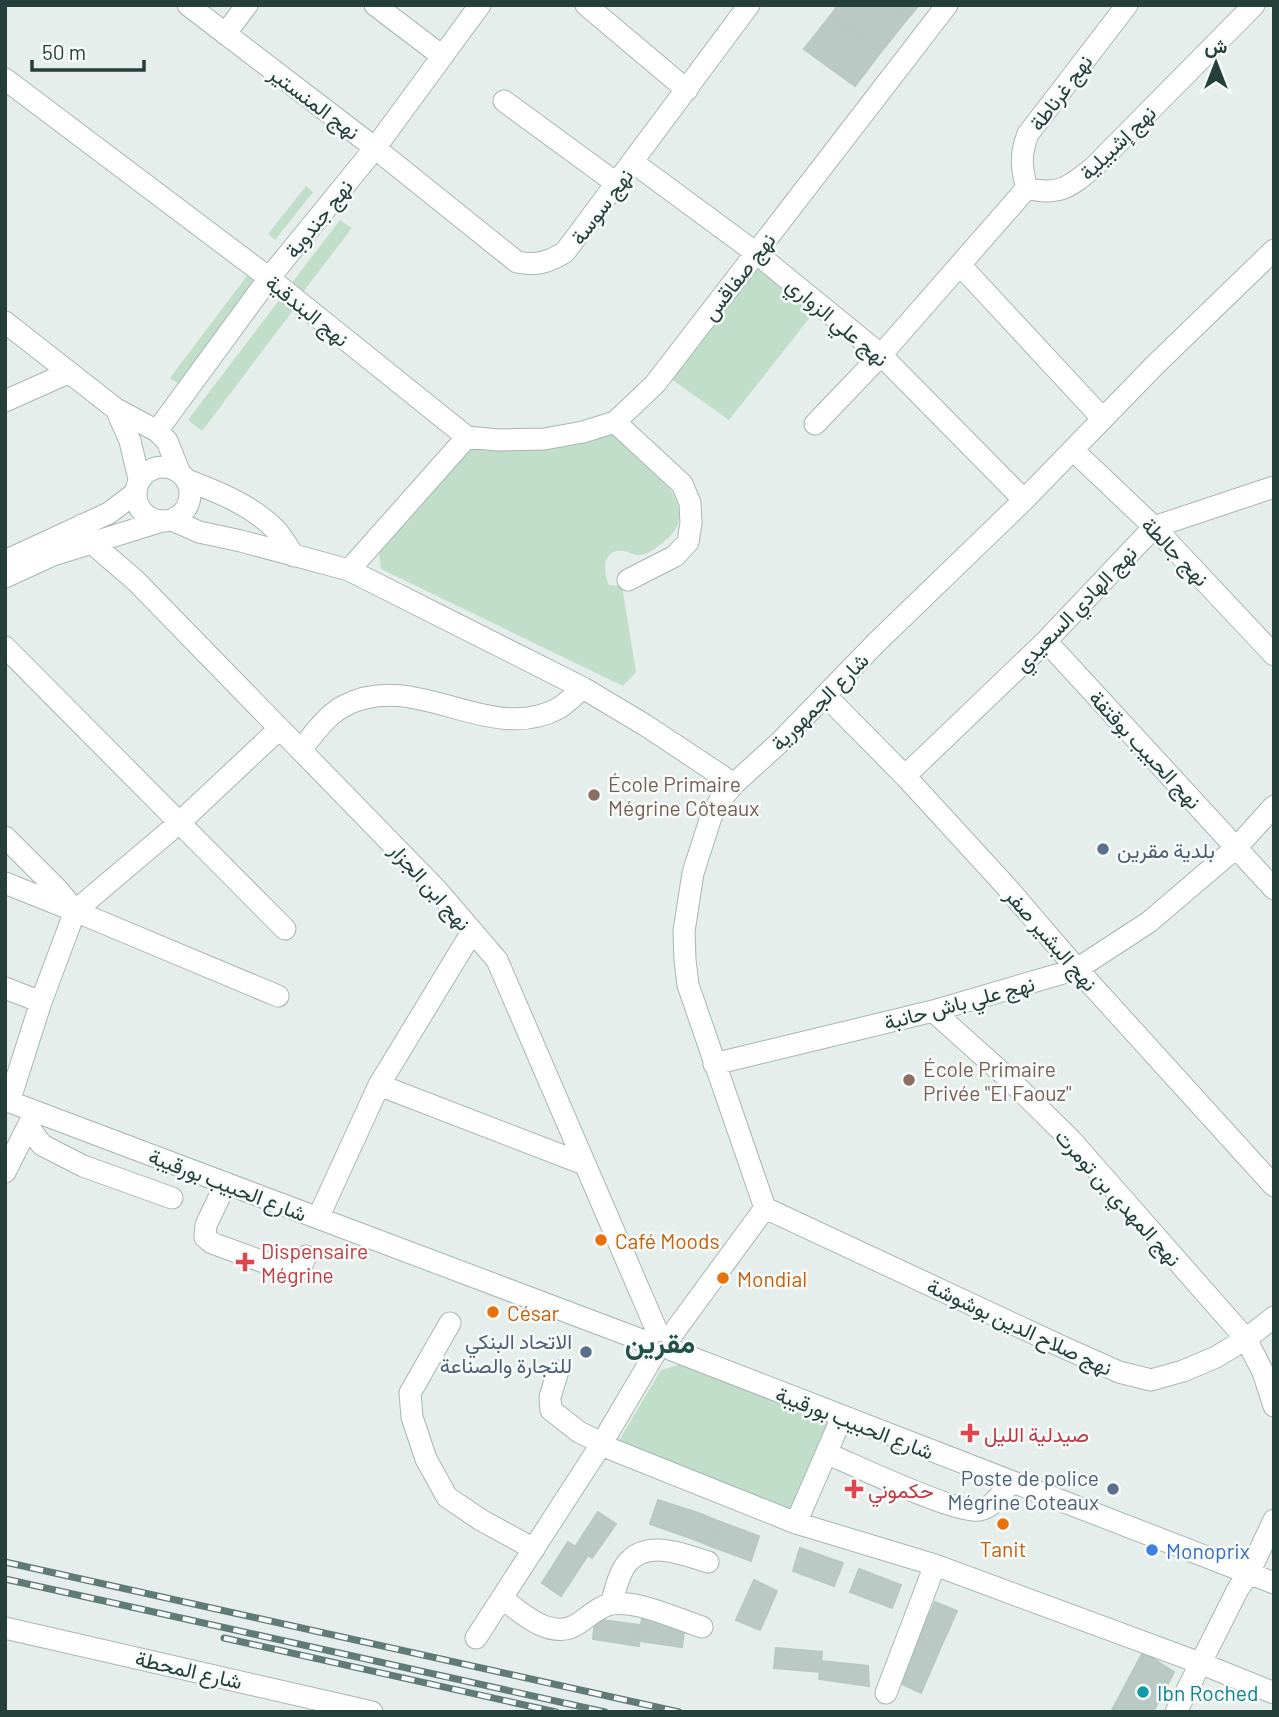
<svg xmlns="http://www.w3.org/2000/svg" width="1279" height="1717" viewBox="0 0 1279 1717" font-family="Barlow,Vazirmatn,sans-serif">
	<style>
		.green { fill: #c0deca }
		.building { fill: #bbc9c4; stroke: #b8c8c3; stroke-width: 2 }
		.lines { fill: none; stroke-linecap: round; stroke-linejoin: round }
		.minor-casing { stroke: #a8b6b3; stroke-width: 23 }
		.minor { stroke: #fff; stroke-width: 21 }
		.rail-casing { stroke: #607b76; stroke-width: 7 }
		.rail { stroke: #f7fbf9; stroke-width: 4.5; stroke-dasharray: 13; stroke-linecap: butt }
		.education-dot { fill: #8d6e63; stroke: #f7fbf9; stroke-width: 2.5 }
		.service-dot { fill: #5c6f8a; stroke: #f7fbf9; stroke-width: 2.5 }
		.food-dot { fill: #e8710a; stroke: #f7fbf9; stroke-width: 2.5 }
		.health-dot { fill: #e0444e; stroke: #f7fbf9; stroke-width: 2.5 }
		.shop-dot { fill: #3f7fe0; stroke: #f7fbf9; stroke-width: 2.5 }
		.culture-dot { fill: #0f9aa8; stroke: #f7fbf9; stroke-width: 2.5 }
		.labels { text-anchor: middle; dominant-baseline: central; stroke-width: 5; stroke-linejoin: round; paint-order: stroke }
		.street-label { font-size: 21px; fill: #25403b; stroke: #f7fbf9 }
		.education-label { font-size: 21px; fill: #785e54; stroke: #f7fbf9; text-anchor: start }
		.service-label { font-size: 21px; fill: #4e5e75; stroke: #f7fbf9; text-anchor: end }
		.food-label { font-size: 21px; fill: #c56008; stroke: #f7fbf9; text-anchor: start }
		.health-label { font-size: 21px; fill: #be3a42; stroke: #f7fbf9; text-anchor: start }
		.shop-label { font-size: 21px; fill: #366cbe; stroke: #f7fbf9; text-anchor: start }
		.culture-label { font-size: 21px; fill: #0d838f; stroke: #f7fbf9; text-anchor: start }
		.district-label { font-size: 28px; font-weight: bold; fill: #21524a; stroke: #f7fbf9 }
	</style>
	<rect width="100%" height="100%" fill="#e6eeeb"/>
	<path class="green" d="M306,186L313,192L275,240L268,234Z
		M340,220L352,228L300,296L288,288Z
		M761,265L815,311L729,420L664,374L749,266Z
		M249,273L259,280L180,385L170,378Z
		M283,295L297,305L202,431L188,420Z
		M608,431C633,453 709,503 667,539C660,545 650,554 640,555C635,556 629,552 624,551C602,548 602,571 609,585L622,586L636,672L623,686L381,569L379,551L472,444Z
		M685,1363L831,1420L803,1516L615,1447L661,1370Z"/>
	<path class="building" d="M838,5H892L908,18L880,53L831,15Z
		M892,5H919L908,18Z
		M831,15L880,53L855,86L804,49Z
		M658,1500L701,1514L693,1539L650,1524Z
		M598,1512L616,1524L592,1558L575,1547Z
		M701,1514L718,1521L710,1546L693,1539Z
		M718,1521L759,1536L751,1561L710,1546Z
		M568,1542L588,1555L561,1596L542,1583Z
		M800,1548L843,1563L834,1586L793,1571Z
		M859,1569L901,1585L892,1608L850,1592Z
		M754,1580L777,1591L760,1630L736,1620Z
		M935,1602L957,1611L939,1651L917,1642Z
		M642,1618L685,1624L682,1647L639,1641Z
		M595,1619L641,1625L639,1646L593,1639Z
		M917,1642L939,1651L921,1693L900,1683Z
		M776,1648L822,1652L820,1672L774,1668Z
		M1143,1652L1174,1672L1153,1712H1111Z
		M821,1661L868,1666L869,1686L819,1679Z"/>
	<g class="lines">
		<defs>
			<path id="minor" d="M188,5L375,148L517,262C537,266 549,262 565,252L749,5
				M375,5L442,56
				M586,5L687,90
				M225,34L247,5
				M5,79L269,278L467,437
				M504,101L616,183
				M634,163L756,253L881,355L1024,500
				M1027,188C1058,197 1071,186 1094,167L1254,5
				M1027,188C1021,168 1020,154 1028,134L1127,5
				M961,266L1103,419
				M5,322L116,409L157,431L167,441L179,471
				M5,401L68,373
				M116,409L130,441L139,479
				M615,422L682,484L690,503L691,523L688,542L675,556L628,580
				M815,424L881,355L1027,188
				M157,431L269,278L375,148L480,5
				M467,437L498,440L544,439L583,432L615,422L655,384L947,5
				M1074,451L1154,527L1274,655
				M136 494a27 27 0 1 1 54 0a27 27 0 1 1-54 0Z
				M187,480C218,492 251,505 275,529C282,536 288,547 294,556
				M172,520L199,532L241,541L349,570L583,688L645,725L734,784
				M82,525L92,543L136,581L437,890L497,960L657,1331
				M5,561L109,513L134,494
				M349,570L467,437
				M5,577L53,555L162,521
				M1046,641L1274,889
				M5,647L285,929
				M826,696L905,776L1004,884L1077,969L1274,1186
				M301,749C315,733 327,714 346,705C416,669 490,746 559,708C567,703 576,694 583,688
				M905,776L1046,641L1154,527L1274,487
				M5,837L59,891L75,911L278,996
				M5,883L75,911L41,1002
				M75,911L179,823L279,729
				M5,988L41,1002L9,1102
				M933,1011L1010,1080L1071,1140L1246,1339L1263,1372L1274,1406
				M714,1064L933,1011L1077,969L1149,922L1237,847L1274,806
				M379,1085L584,1164
				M5,1100L647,1342
				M28,1126L42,1145L83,1166L172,1198
				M5,1172L34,1114
				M226,1183L206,1225L205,1237L212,1243L291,1272L300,1269L306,1256
				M765,1208L1065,1348L1119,1372L1151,1380L1183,1371L1216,1357L1246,1339L1274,1317
				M318,1218L379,1085L472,932
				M450,1323L410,1393L412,1417L426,1459L447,1497L481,1520L534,1549
				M671,1336L765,1208L688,985L685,960L684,931L693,873L711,817L719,802L734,784L779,743L877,642L1024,500L1155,365L1274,250
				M672,1350L1274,1583
				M558,1371L550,1397L551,1410L579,1432L602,1443
				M601,1445L796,1523L935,1565L1200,1663L1274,1693
				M828,1454C855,1465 956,1514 979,1510C993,1508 1002,1493 1011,1482
				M796,1523L842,1417
				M502,1598C522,1614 553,1642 579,1623C588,1617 601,1605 612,1604C638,1600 677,1619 702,1627
				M611,1604C615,1591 619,1572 628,1562C649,1539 685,1555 708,1562
				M5,1628L372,1712
				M476,1638L602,1443L654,1355
				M886,1693L935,1565
				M1176,1712L1238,1589L1249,1573L1274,1520"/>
		</defs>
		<use href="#minor" class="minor-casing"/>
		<use href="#minor" class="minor"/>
		<defs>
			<path id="rail" d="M5,1562L679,1712
				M5,1579L605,1712
				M224,1638L556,1712"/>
		</defs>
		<use href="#rail" class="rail-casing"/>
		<use href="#rail" class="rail"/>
	</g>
	<g class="education-dot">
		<circle cx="594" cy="795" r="7"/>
		<circle cx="909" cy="1080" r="7"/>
	</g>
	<g class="service-dot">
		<circle cx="1103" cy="849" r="7"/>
		<circle cx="586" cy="1352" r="7"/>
		<circle cx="1113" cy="1489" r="7"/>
	</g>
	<g class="food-dot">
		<circle cx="601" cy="1240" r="7"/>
		<circle cx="723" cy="1278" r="7"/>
		<circle cx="493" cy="1312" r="7"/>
		<circle cx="1003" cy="1524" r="7"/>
	</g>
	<g class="health-dot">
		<path d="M241.5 1251.5h7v7h7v7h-7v7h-7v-7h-7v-7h7z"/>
		<path d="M966.5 1422.5h7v7h7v7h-7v7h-7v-7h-7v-7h7z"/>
		<path d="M850.5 1478.5h7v7h7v7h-7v7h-7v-7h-7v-7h7z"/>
	</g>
	<circle class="shop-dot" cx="1152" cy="1550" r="7"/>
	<circle class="culture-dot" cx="1143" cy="1692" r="7"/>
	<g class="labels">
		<g class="street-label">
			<text transform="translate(1060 92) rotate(-53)">نهج غرناطة</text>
			<text transform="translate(315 102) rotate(37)">نهج المنستير</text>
			<text transform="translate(1117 142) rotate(-44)">نهج إشبيلية</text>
			<text transform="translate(601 206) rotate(-53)">نهج سوسة</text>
			<text transform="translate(318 218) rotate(-51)">نهج جندوبة</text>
			<text transform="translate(738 276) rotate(-52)">نهج صفاقس</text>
			<text transform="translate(308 310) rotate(39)">نهج البندقية</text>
			<text transform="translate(838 321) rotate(40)">نهج علي الزواري</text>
			<text transform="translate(1176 551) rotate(46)">نهج جالطة</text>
			<text transform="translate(1075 608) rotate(-46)">نهج الهادي السعيدي</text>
			<text transform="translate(819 701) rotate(-45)">شارع الجمهورية</text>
			<text transform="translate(1146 749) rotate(47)">نهج الحبيب بوقتفة</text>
			<text transform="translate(431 886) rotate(48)">نهج ابن الجزار</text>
			<text transform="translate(1052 939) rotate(49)">نهج البشير صفر</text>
			<text transform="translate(959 1002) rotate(-15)">نهج علي باش حانبة</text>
			<text transform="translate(228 1184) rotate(21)">شارع الحبيب بورقيبة</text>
			<text transform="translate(1119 1197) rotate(48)">نهج المهدي بن تومرت</text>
			<text transform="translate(1020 1326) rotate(25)">نهج صلاح الدين بوشوشة</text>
			<text transform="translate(855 1422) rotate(21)">شارع الحبيب بورقيبة</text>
			<text transform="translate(189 1669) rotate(13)">شارع المحطة</text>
		</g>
		<g class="education-label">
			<text x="608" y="783">École Primaire<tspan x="608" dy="24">Mégrine Côteaux</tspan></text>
			<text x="923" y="1068">École Primaire<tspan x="923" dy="24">Privée "El Faouz"</tspan></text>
		</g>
		<g class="service-label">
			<text x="1117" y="849" text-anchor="start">بلدية مقرين</text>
			<text x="572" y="1340">الاتحاد البنكي<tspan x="572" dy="24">للتجارة والصناعة</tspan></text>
			<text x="1099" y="1477">Poste de police<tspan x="1099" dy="24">Mégrine Coteaux</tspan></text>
		</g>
		<g class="food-label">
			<text x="615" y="1240">Café Moods</text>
			<text x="737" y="1278">Mondial</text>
			<text x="507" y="1312">César</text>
			<text x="1003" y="1548" text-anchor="middle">Tanit</text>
		</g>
		<g class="health-label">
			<text x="261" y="1250">Dispensaire<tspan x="261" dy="24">Mégrine</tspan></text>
			<text x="984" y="1433">صيدلية الليل</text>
			<text x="868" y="1489">حكموني</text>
		</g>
		<g class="shop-label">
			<text x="1166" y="1550">Monoprix</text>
		</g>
		<g class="culture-label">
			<text x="1157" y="1692">Ibn Roched</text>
		</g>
		<g class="district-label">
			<text x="660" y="1342">مقرين</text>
		</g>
	</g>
	<rect width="1279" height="1717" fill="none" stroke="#25403b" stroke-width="14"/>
	<g transform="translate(1216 63)" stroke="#f7fbf9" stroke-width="5" paint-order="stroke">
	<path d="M0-5L12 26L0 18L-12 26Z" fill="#25403b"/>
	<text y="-10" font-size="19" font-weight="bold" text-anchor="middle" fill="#25403b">ش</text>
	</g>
	<path d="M32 60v10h112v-10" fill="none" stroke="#25403b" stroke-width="3.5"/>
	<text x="42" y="60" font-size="21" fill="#25403b" stroke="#f7fbf9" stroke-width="5" paint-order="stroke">50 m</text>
</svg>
